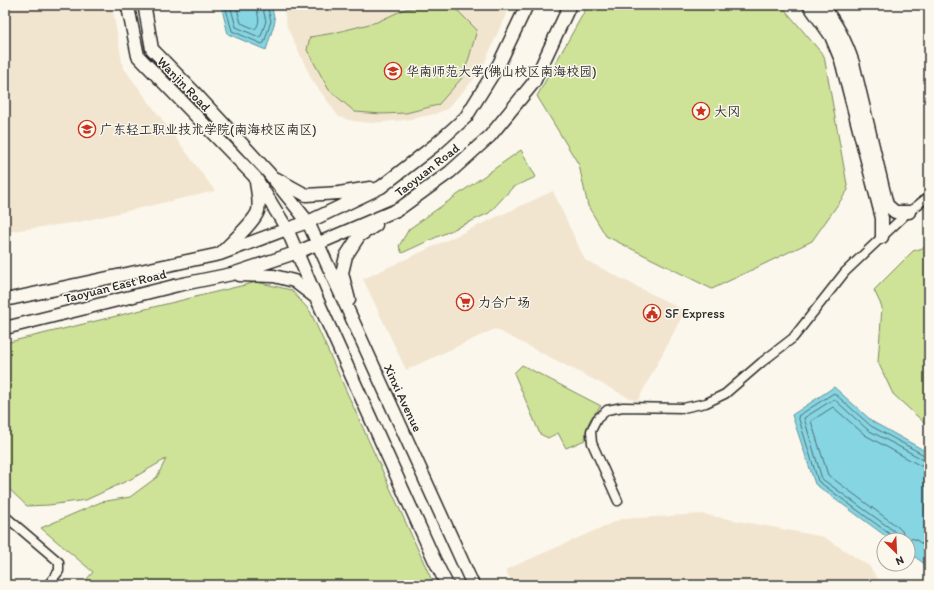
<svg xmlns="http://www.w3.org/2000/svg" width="934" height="590" viewBox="0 0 934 590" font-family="Itim,'LXGW WenKai TC',sans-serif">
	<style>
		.built { fill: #f2e5d0 }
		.green { fill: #cee398; stroke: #7c8762 }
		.water { fill: #86d5e2; stroke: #629199 }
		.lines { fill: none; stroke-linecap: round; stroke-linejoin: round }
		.shore { stroke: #4f6f74; stroke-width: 1 }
		.street-casing { stroke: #2b2b2b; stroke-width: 11 }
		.secondary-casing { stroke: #2b2b2b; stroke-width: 15 }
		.street { stroke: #fbf7ec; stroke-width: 8 }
		.secondary { stroke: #fbf7ec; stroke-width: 12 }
		.labels { text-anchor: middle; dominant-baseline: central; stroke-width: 3; stroke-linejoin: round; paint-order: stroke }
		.poi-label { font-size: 13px; fill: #2b2b2b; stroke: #fbf7ec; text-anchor: start }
		.street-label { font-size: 13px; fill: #2b2b2b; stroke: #fbf7ec }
	</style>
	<rect width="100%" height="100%" fill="#fbf7ec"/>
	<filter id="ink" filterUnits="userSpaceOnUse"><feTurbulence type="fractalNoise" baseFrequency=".025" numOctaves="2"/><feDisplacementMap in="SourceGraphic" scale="8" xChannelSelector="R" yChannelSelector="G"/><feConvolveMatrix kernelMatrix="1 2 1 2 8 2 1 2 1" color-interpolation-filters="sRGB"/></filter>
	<g filter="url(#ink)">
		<path class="built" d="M5,5H112L123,67L215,191L79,222L5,232Z
			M283,5H510L485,62L473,80L447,109L435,114L406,120L371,123L353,121L339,117L312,80L287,27Z
			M553,191L585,260L685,311L637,402L495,329L406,370L363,279Z
			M702,514L824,537L869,566L882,585H514L505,570L621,519Z"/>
		<path class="green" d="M432,5H450L458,11L477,30L469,58L462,78L438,105L406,113L382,114L355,112L329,90L307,50L310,37L334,33L377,22L405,9Z
			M588,5H781L824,56L848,190L812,241L712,289L606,236L588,206L579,165L537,96Z
			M521,150L536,177L513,187L489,213L402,253L399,246L409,229Z
			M929,246V427L893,394L878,362L882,307L874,290L913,251Z
			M257,282L291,290L310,311L434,585H82L93,572L41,528L101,502L130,497L157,477L166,459L133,478L86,500L49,505L27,506L8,488L5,490V343Z
			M522,365L601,406C590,418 586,424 585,440L566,448L558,433L548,438L540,434L514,373Z"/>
		<path class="water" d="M221,5H271L275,21L266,50L228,34Z
			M834,387L873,422L929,453V567L908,552V540H891L815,484L792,415Z"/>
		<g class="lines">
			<path class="shore" d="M225,5L232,31L262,44L264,43L271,21L267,5
				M230,5L236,27L259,37L261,36L266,21L262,5
				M236,5L241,23L255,29C262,22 257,14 256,5
				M929,467L921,466L865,435L833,407L811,421L828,475L898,527L902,531L905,538L915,539L929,549
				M893,540L891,535L818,481L798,416L834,393L871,426L926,456H929
				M898,540L897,535L894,531L822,479L804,418L834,399L868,430L924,460L929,461"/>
			<defs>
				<path id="street" d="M618,501L592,443L591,431L597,419L607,410L623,407L683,408L706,403L725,394L762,362L793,338L845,272L904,216L929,196
					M5,516L59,562V571L48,585"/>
				<path id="secondary" d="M129,5L128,7L138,56L255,177L287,229L316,297L434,559L447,585
					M146,5L145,9L152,49L196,94L268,172L308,222L473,585
					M809,5L831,36L841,60L882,218V237
					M822,5C837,25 845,39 853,63L887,205L895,212H909
					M277,179L306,195L339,193L370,188
					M222,252C231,243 255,221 258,211C260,202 257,190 256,182
					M239,275L274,276L294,281L315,297
					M5,300L220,254L287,229L308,222L381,187L435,145L466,117L499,64L527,5
					M349,300L342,273L346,256L359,236L376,225
					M5,328L178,285L232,274L298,252L399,209L450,172L490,136L534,82L570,5"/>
			</defs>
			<use href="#street" class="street-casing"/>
			<use href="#secondary" class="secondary-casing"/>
			<use href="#street" class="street"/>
			<use href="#secondary" class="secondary"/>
		</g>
	</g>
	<defs>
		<symbol id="university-ring" viewBox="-11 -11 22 22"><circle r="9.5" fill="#fbf7ec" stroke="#c8321e" stroke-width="1.5"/><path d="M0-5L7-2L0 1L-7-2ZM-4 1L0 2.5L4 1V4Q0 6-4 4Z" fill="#c8321e"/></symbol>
		<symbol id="sight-ring" viewBox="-11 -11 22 22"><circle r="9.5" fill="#fbf7ec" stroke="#c8321e" stroke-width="1.5"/><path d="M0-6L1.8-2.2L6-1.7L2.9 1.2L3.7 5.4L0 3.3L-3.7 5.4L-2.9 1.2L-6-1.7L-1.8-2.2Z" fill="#c8321e"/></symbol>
		<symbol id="supermarket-ring" viewBox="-11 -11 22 22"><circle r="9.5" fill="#fbf7ec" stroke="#c8321e" stroke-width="1.5"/><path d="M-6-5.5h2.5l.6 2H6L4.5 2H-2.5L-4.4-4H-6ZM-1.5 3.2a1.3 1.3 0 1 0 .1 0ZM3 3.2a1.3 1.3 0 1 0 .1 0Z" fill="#c8321e"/></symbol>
		<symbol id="civic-ring" viewBox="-11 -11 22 22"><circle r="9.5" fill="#fbf7ec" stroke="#c8321e" stroke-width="1.5"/><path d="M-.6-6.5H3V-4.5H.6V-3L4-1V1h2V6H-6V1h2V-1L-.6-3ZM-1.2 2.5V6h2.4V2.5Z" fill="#c8321e"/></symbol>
	</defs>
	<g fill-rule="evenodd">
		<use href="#university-ring" x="383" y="61" width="20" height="20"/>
		<use href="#sight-ring" x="691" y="101" width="20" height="20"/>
		<use href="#university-ring" x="77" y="119" width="20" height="20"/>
		<use href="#supermarket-ring" x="455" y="292" width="20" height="20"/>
		<use href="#civic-ring" x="642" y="303" width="20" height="20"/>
	</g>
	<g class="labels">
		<g class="poi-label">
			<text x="406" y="71">华南师范大学(佛山校区南海校园)</text>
			<text x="714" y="111">大冈</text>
			<text x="100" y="129">广东轻工职业技术学院(南海校区南区)</text>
			<text x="478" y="302">力合广场</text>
			<text x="665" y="313">SF Express</text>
		</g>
		<g class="street-label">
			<text transform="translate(184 84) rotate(46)">Wanjin Road</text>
			<text transform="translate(427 170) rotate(-38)">Taoyuan Road</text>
			<text transform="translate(115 286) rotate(-14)">Taoyuan East Road</text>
			<text transform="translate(403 398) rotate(65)">Xinxi Avenue</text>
		</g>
	</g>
	<rect width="934" height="590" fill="none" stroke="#fbf7ec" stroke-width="20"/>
	<rect x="10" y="10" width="914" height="570" fill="none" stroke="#2b2b2b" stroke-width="1.5" filter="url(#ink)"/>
	<g transform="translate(896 552) rotate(156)"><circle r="19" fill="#fbf7ec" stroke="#a8a59f"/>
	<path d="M0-3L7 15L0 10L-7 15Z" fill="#c8321e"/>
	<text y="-6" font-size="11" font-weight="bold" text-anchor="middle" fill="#2b2b2b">N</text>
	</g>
</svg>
